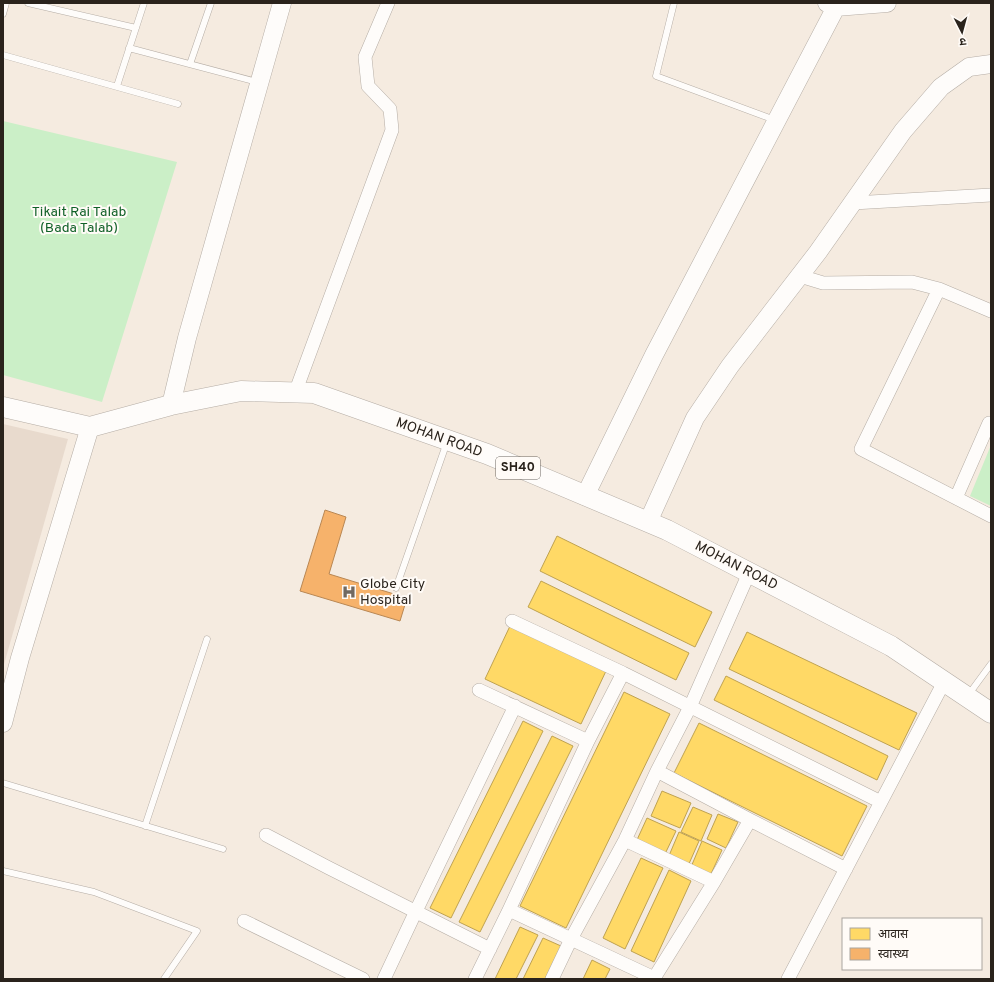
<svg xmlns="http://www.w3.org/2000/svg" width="994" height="982" viewBox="0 0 994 982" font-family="Overpass,'Noto Sans Devanagari',sans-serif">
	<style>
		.industrial { fill: #e8dacd }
		.green { fill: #cbefc7 }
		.homes { fill: #ffd966; stroke: #bfa250 }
		.health { fill: #f6b26b; stroke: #b98753 }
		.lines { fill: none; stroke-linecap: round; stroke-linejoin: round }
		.lane-casing { stroke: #b5ada5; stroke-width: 7 }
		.street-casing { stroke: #b5ada5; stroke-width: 14 }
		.secondary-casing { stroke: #b5ada5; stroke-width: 19 }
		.primary-casing { stroke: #b5ada5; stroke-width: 21 }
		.lane { stroke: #fefcfa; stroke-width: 6 }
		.street { stroke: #fefcfa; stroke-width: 13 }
		.secondary { stroke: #fefcfa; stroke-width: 18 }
		.primary { stroke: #fefcfa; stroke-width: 20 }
		.labels { text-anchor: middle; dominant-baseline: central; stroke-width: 4; stroke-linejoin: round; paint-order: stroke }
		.shield { fill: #fffbf7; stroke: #6a645e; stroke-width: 1 }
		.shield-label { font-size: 13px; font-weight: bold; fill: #2a231c }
		.park-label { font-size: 14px; fill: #116128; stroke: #fffbf7 }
		.street-label { font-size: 14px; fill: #2a231c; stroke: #fffbf7 }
		.poi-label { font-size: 14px; fill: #2a231c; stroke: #fffbf7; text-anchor: start }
	</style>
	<rect width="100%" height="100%" fill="#f5ebe0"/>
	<path class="industrial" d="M3,424L68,439L3,668Z"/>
	<path class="green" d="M3,121L177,162L102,402L3,375Z
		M991,445V506L970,496Z"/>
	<path class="homes" d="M557,536L712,612L695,647L540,571Z
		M541,581L689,653L676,680L528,607Z
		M510,626L606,671L581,724L485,679Z
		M747,632L917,713L899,750L729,669Z
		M726,676L888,756L877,780L714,700Z
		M624,692L670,714L566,928L520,906Z
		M523,721L543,731L451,918L430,908Z
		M699,723L867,806L842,856L674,773Z
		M552,736L573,746L480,932L459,922Z
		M662,791L691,803L680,828L651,816Z
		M693,807L712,815L701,841L681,832Z
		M718,814L738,822L726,848L707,839Z
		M647,818L676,831L665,854L636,842Z
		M679,832L699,841L688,866L668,858Z
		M702,841L722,850L710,876L691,867Z
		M641,858L663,868L625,949L603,938Z
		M669,870L691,881L654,962L631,951Z
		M520,927L538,935L516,979H495Z
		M543,938L561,946L545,979H523Z
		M592,960L610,969L605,979H583Z"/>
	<path class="health" d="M325,510L346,517L329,574L407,598L400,621L300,591Z"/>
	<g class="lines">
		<defs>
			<path id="lane" d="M28,3L136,28
				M674,3L656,76L775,120
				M3,14L6,3
				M129,48L257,82
				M3,55L178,104
				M190,64L211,3
				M117,86L144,3
				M396,588L447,442
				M969,694L991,664
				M3,783L223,849
				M145,826L207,639
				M3,871L94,892L197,931L164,979"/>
			<path id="street" d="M853,203L991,195
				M800,276L823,283L912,282L939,289L991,311
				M939,289L861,449L991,516
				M295,393L392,130L390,109L368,86L365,57L388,3
				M956,498L989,423L991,424
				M512,621L623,673L881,802
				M479,690L588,741
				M657,771L750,820L846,869
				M266,835L329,868L490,949
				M714,882L750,820
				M509,910L650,976H653L656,975L714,882L625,840
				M244,921L363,979
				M384,979L416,911L515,706
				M475,979L509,910L588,741L623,673
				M552,979L571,939L625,840L657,771L690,707L749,573
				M788,979L944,682"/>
			<path id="secondary" d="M827,3L836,7L887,3
				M171,405L187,338L282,3
				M585,496L654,355L836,7
				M648,522L695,418L730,366L818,252L903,131L941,87L969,67L991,64
				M3,723L20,658L90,427"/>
			<path id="primary" d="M3,407L90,427L171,405L241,391L314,393L487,454L667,530L891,646L991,713"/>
		</defs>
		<use href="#lane" class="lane-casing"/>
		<use href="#street" class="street-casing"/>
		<use href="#secondary" class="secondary-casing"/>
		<use href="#primary" class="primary-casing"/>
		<use href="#lane" class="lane"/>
		<use href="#street" class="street"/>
		<use href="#secondary" class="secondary"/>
		<use href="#primary" class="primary"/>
	</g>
	<defs>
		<symbol id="hospital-bare" viewBox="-9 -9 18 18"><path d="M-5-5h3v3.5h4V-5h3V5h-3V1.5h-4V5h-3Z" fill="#716961" stroke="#fffbf7" stroke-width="2.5" paint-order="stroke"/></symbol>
	</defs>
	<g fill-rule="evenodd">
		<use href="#hospital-bare" x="339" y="582" width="20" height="20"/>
	</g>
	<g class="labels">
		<rect class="shield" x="496" y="457" width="44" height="22" rx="3"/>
		<g class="shield-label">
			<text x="518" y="468">SH40</text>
		</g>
		<g class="park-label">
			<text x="79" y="212">Tikait Rai Talab<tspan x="79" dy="16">(Bada Talab)</tspan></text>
		</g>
		<g class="street-label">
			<text transform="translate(439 438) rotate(20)">MOHAN ROAD</text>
			<text transform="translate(736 566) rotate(27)">MOHAN ROAD</text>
		</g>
		<g class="poi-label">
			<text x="360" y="584">Globe City<tspan x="360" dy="16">Hospital</tspan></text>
		</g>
	</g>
	<rect width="994" height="982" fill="none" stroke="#2a231c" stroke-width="8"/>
	<rect x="842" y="918" width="140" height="52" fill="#fffbf7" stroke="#aaa59f"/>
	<rect x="850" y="928" width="20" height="12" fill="#ffd966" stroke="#aaa59f"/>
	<text x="878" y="938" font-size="12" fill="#2a231c">आवास</text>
	<rect x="850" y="948" width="20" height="12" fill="#f6b26b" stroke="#aaa59f"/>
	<text x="878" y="958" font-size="12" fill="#2a231c">स्वास्थ्य</text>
	<g transform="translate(962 32) rotate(174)" stroke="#fffbf7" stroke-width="3" paint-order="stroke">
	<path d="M0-3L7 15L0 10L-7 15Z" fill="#2a231c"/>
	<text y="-6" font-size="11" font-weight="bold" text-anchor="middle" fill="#2a231c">उ</text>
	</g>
</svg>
